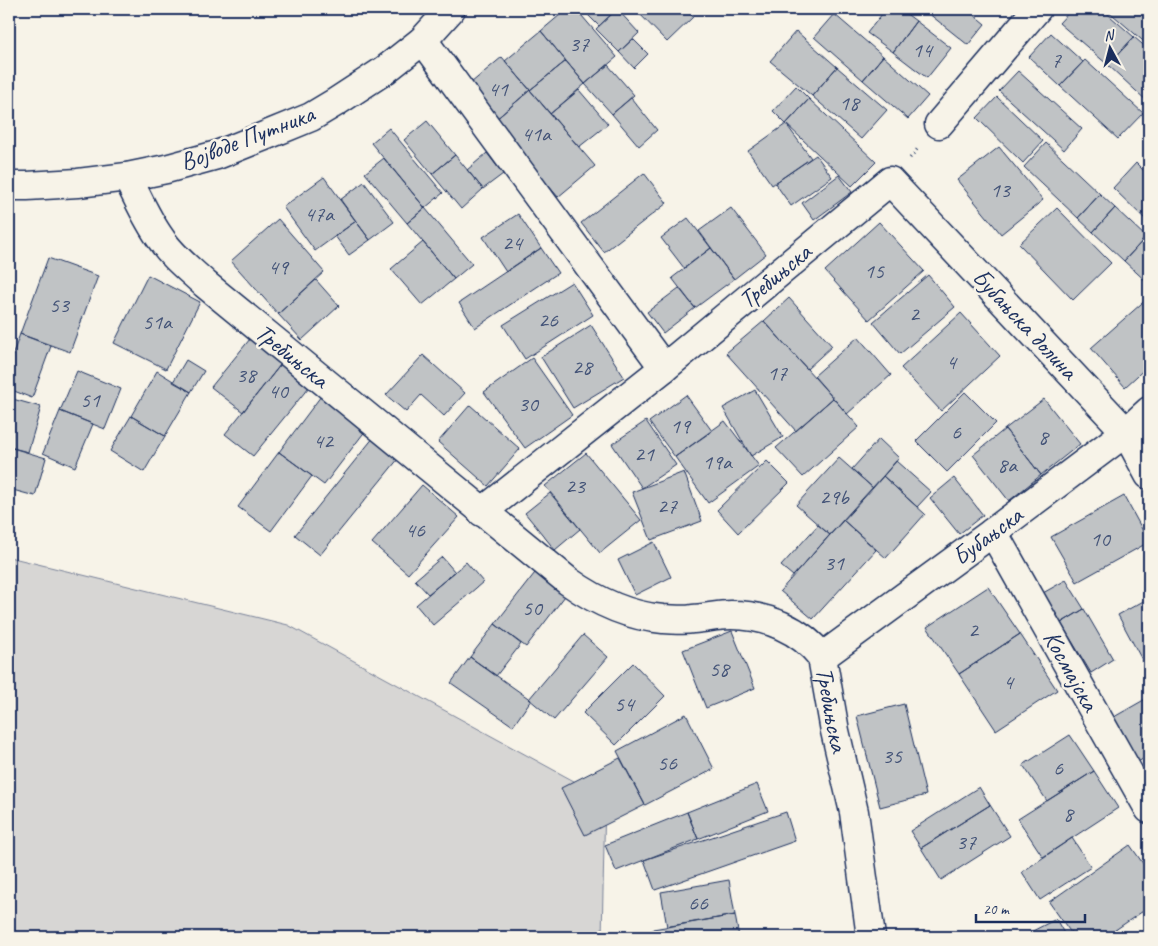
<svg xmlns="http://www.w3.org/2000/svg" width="1158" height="946" viewBox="0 0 1158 946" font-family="Caveat,sans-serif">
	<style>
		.green { fill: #d7d6d4; stroke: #798299 }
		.building { fill: #c0c3c5; stroke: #1b2f5e }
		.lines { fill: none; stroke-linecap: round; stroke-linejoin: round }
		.minor-casing { stroke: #1b2f5e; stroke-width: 31 }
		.tertiary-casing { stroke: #1b2f5e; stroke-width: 31 }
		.path { stroke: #1b2f5e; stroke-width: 3; stroke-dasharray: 1 4; stroke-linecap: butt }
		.minor { stroke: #f7f3e8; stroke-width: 28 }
		.tertiary { stroke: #f7f3e8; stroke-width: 28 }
		.labels { text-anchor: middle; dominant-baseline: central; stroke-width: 5; stroke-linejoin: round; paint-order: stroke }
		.number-label { font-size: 22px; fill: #445478 }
		.street-label { font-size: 25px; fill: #1b2f5e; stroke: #f7f3e8 }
	</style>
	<rect width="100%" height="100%" fill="#f7f3e8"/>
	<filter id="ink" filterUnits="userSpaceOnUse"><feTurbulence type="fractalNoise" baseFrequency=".02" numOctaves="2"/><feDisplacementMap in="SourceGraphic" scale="10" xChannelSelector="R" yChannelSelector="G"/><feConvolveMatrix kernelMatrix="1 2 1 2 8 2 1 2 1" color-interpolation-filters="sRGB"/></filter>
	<g filter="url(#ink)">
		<path class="green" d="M9,557L288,625L605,798L602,937H9Z"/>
		<path class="building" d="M567,9H576L617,57L585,84L541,31Z
			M582,9H617L599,26Z
			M617,9L639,33L619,52L596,29Z
			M635,9H685L693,17L667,42Z
			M886,9H900L916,21L893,52L867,33Z
			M923,9H967L985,24L968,45Z
			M1072,9H1102L1134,37L1108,65L1059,23Z
			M1106,9H1149V46Z
			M834,14L883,56L863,80L814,37Z
			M916,21L951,48L927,78L893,52Z
			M541,31L566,61L530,90L505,61Z
			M796,31L837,67L812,96L770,61Z
			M1051,33L1083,62L1060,86L1029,57Z
			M1134,37L1149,50V103L1108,65Z
			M633,39L648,54L634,68L619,52Z
			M883,56L928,96L908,119L863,80Z
			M502,57L530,90L494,121L465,88Z
			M1085,60L1143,113L1118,139L1060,86Z
			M566,61L585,84L550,114L530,90Z
			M608,65L634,95L612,114L585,84Z
			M837,67L887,110L861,139L812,96Z
			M1018,71L1082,129L1064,150L999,91Z
			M796,86L809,99L786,124L773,111Z
			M530,90L595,166L558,197L494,121Z
			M579,90L608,124L579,147L550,114Z
			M997,97L1043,141L1023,163L977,118Z
			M631,98L657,130L639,146L612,114Z
			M809,99L876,162L852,186L786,124Z
			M427,121L455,155L432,174L404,140Z
			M786,124L811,158L772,185L748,151Z
			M389,128L443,193L425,208L371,143Z
			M1046,143L1100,194L1078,218L1024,167Z
			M999,147L1043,200L1001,234L957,180Z
			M487,153L503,174L483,189L467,170Z
			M455,155L483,189L461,209L432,174Z
			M816,155L832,177L791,206L775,183Z
			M384,158L425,208L407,223L365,173Z
			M1136,163L1149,176V217L1146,220L1113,188Z
			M644,173L667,203L604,252L581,223Z
			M839,175L852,192L814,220L802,203Z
			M324,177L356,221L315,251L283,207Z
			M364,182L394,222L370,240L340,200Z
			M1100,194L1115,208L1093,232L1078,218Z
			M425,208L472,264L454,279L407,223Z
			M731,208L766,254L734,279L699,231Z
			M1057,208L1111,263L1073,300L1019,244Z
			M1115,208L1146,237L1124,261L1093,232Z
			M518,214L541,248L506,272L483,237Z
			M688,218L711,248L684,268L661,238Z
			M278,219L324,272L278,314L231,261Z
			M356,221L370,240L349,255L335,236Z
			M879,222L924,271L869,320L825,271Z
			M1149,234V284L1124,261Z
			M423,242L454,279L422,305L391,269Z
			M541,248L558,273L475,328L459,303Z
			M711,248L734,279L695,308L672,278Z
			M48,258L98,276L70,352L20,334Z
			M148,275L200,302L166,369L114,343Z
			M928,275L955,307L900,354L873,322Z
			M316,280L339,306L302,340L278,314Z
			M572,282L593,315L525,359L503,325Z
			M679,288L695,308L663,333L647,312Z
			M1149,297V365L1125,387L1091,348Z
			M789,298L832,346L807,369L764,321Z
			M961,313L1000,356L941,411L901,368Z
			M764,321L833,398L796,431L726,353Z
			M591,325L624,377L573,408L541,357Z
			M20,334L51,346L32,398L9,389V365Z
			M858,337L891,375L847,414L814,376Z
			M250,339L281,364L243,412L211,387Z
			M423,355L465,393L444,416L421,395L406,412L386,395Z
			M532,358L572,415L525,448L484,392Z
			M186,360L204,371L191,392L173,382Z
			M281,364L309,387L253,456L225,434Z
			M77,371L121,389L105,429L60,411Z
			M157,371L191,392L165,436L131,416Z
			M755,390L783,437L751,456L723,408Z
			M965,392L996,423L947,472L916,441Z
			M686,395L712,431L675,457L649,422Z
			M321,396L366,430L324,485L279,452Z
			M9,398L41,407L28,452L9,447Z
			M833,398L859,427L803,477L776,448Z
			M1044,399L1080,444L1041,475L1005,429Z
			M470,405L520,449L488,486L438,442Z
			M60,411L93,424L75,467L43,453Z
			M131,416L165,436L144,472L110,451Z
			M646,421L676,465L642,488L612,444Z
			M725,421L759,466L708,503L675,457Z
			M1005,429L1041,475L1009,501L973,455Z
			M374,437L399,458L320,555L295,535Z
			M879,439L899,458L873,488L852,469Z
			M9,447L46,458L35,496L9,489Z
			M279,452L312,476L271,531L238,507Z
			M586,453L641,520L600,553L545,486Z
			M839,458L873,488L830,535L796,505Z
			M767,461L789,483L738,533L717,510Z
			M896,461L931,492L917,507L883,476Z
			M684,472L702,521L651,540L632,492Z
			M883,476L925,514L886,558L843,520Z
			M954,478L983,515L959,534L930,498Z
			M422,485L459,517L408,574L372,543Z
			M550,493L580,529L555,550L525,513Z
			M1124,496L1149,542L1077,582L1051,537Z
			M843,520L876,550L813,619L780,591Z
			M818,525L830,535L793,576L781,566Z
			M654,542L671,577L635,595L618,560Z
			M442,557L455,572L428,594L415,580Z
			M466,562L483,582L433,625L416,605Z
			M538,569L568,592L526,647L495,624Z
			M1066,580L1084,609L1061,623L1043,593Z
			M988,587L1020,634L959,674L927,627Z
			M1149,598V673L1118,615Z
			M1084,609L1113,659L1091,673L1061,623Z
			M495,624L521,644L496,676L470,657Z
			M732,631L755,688L706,708L683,650Z
			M1020,634L1057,690L996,730L959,674Z
			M583,635L608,657L554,720L529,699Z
			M470,657L531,700L513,726L451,683Z
			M633,663L665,696L616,745L583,713Z
			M1149,697V755L1138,762L1114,717Z
			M904,704L926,795L880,807L857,716Z
			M686,714L714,769L645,805L617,751Z
			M1070,735L1094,771L1047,801L1023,765Z
			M620,758L645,805L585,835L561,788Z
			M1094,771L1118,808L1043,857L1018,819Z
			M757,784L768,811L698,839L687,812Z
			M979,787L990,805L921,848L910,831Z
			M990,805L1010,836L941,880L921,848Z
			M687,812L698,839L616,871L605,845Z
			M786,812L795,841L655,890L644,860Z
			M1072,838L1091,867L1040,900L1022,872Z
			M1130,845L1149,872V907L1105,937H1074L1049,902Z
			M729,880L735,915L667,927L661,892Z
			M735,915L739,937H655L653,929Z
			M1056,919L1066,937H1021Z"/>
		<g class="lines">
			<defs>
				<g id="minor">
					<path d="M423,40L664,368"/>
					<path d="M939,124L1037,9"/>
					<path id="s1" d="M127,177C138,198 147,220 161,239C172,256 190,270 205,284L568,581C596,601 627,616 663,619C672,619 683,621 693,619C706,618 719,615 731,615C766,615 800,629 822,657L835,731L854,812L871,937"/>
					<path d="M482,512L664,368L890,181L1126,432L1149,475"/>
					<path d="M993,532L1149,809"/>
					<path id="s2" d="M822,657L993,532L1126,432L1149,411"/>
				</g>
				<path id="tertiary" d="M9,186H27L78,183L127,177L166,169L217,155L267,135L311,117L336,102L385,70L423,40L451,9"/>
			</defs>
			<use href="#minor" class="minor-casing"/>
			<use href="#tertiary" class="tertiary-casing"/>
			<path class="path" d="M910,158L919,147"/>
			<use href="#minor" class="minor"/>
			<use href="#tertiary" class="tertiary"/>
		</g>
	</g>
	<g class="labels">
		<g class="number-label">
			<text x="579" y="44">37</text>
			<text x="922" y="50">14</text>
			<text x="1056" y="60">7</text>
			<text x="498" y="89">41</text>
			<text x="849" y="103">18</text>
			<text x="536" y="134">41a</text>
			<text x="1000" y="190">13</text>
			<text x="319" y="214">47a</text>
			<text x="512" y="243">24</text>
			<text x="278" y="267">49</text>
			<text x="874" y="271">15</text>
			<text x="59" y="305">53</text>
			<text x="914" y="314">2</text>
			<text x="548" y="320">26</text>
			<text x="157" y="322">51a</text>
			<text x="951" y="362">4</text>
			<text x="582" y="367">28</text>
			<text x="777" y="373">17</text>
			<text x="246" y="375">38</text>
			<text x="278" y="391">40</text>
			<text x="90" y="400">51</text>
			<text x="528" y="404">30</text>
			<text x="680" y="426">19</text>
			<text x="956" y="432">6</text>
			<text x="1043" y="437">8</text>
			<text x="323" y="441">42</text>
			<text x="644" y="454">21</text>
			<text x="717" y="462">19a</text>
			<text x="1007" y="465">8a</text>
			<text x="575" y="486">23</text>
			<text x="834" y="497">29b</text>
			<text x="667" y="506">27</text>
			<text x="415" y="530">46</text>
			<text x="1100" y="539">10</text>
			<text x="834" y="563">31</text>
			<text x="532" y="608">50</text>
			<text x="973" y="630">2</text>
			<text x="719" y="669">58</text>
			<text x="1008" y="682">4</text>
			<text x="624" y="704">54</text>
			<text x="892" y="756">35</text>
			<text x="667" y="763">56</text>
			<text x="1058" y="768">6</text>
			<text x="1068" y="814">8</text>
			<text x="966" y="842">37</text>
			<text x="698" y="903">66</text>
		</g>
		<g class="street-label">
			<text transform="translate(247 138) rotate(-21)">Војводе Путника</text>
			<text transform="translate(775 276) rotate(-40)">Требињска</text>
			<text transform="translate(1025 324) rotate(47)">Бубањска долина</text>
			<text transform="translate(292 356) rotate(39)">Требињска</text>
			<text stroke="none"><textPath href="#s2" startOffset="205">Бубањска</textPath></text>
			<text transform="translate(1071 671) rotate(61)">Космајска</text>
			<text stroke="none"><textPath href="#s1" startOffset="932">Требињска</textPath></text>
		</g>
	</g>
	<rect width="1158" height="946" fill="none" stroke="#f7f3e8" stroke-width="30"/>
	<rect x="15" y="15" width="1128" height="916" fill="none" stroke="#1b2f5e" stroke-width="2" filter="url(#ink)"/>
	<g transform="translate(1110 48) rotate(353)" stroke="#f7f3e8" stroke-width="4" paint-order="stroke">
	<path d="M0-4L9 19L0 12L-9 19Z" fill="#1b2f5e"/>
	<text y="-8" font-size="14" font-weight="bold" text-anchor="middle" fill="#1b2f5e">N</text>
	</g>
	<path d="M976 914v8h109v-8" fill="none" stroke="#1b2f5e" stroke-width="2.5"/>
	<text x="983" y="914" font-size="15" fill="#1b2f5e" stroke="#f7f3e8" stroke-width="4" paint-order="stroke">20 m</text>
</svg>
